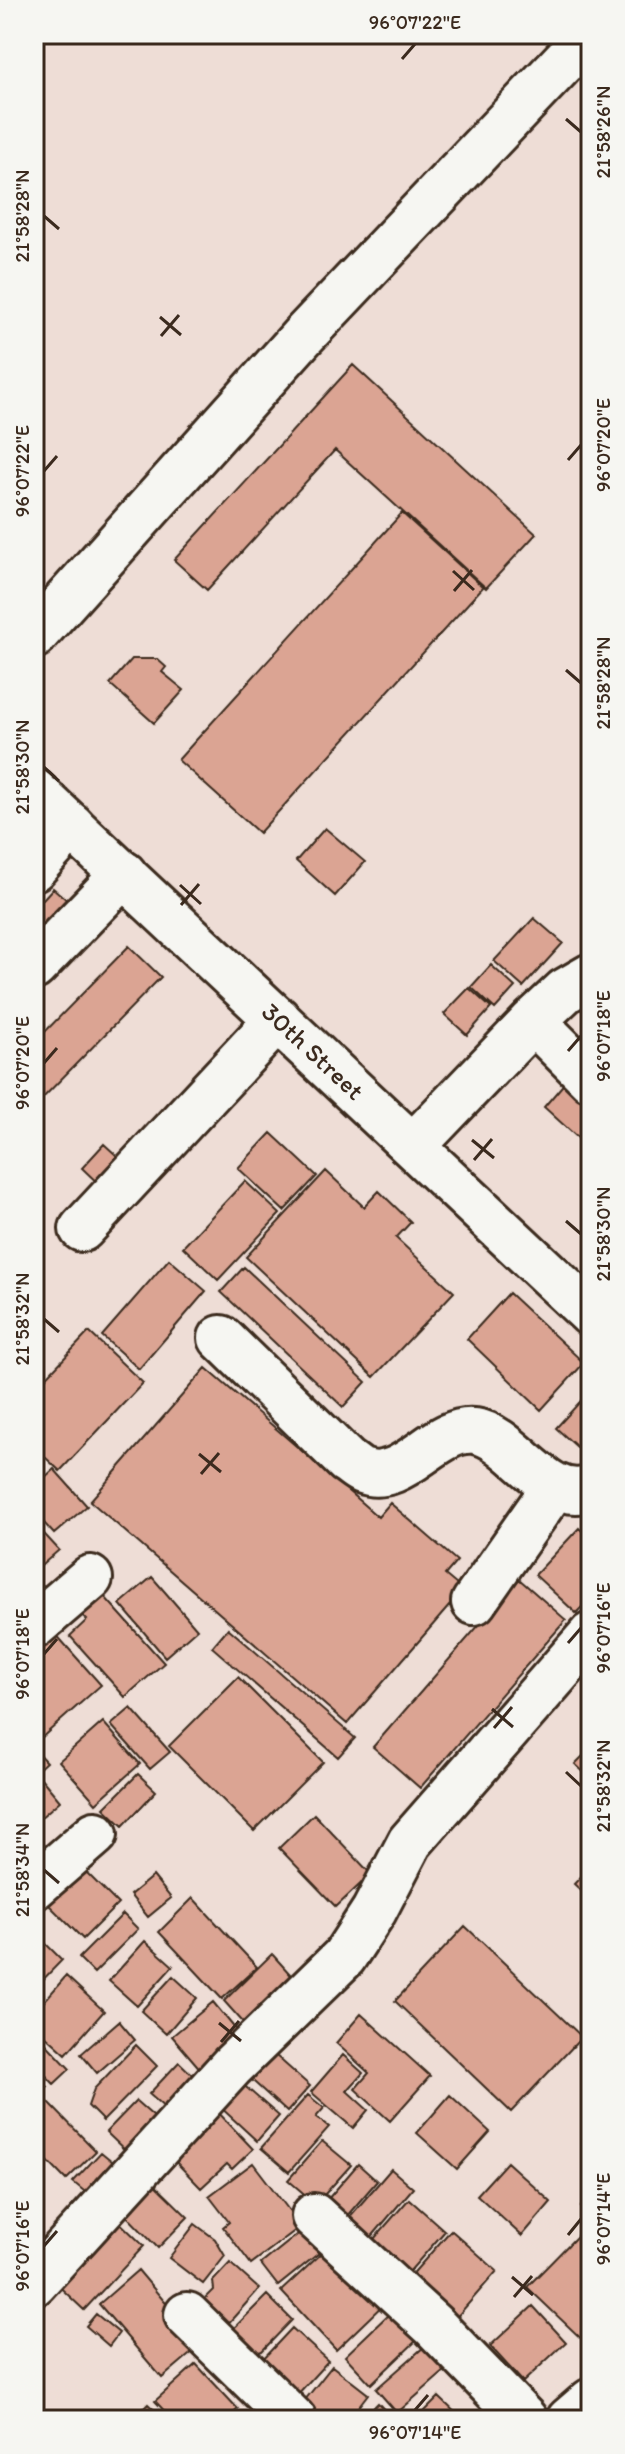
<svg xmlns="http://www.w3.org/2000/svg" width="625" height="2454" viewBox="0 0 625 2454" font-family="Itim,sans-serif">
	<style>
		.building { fill: #dba493; stroke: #3b2a1e; stroke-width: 2 }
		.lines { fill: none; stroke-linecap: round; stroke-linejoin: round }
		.minor-casing { stroke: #3b2a1e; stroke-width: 50 }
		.major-casing { stroke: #3b2a1e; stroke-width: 50 }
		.minor { stroke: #f6f6f2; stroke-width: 44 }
		.major { stroke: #f6f6f2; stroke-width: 44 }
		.ticks { fill: none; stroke: #3b2a1e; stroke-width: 3 }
		.labels { text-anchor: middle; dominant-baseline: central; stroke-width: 8; stroke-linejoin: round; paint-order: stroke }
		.street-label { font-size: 26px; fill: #3b2a1e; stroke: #f6f6f2 }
		.neatline { fill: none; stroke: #3b2a1e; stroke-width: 3 }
		.ticks-label { font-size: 20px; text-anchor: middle; fill: #3b2a1e }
	</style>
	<rect width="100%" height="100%" fill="#eeddd6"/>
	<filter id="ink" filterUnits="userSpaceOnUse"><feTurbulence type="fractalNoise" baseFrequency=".0125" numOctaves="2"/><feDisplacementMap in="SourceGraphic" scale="16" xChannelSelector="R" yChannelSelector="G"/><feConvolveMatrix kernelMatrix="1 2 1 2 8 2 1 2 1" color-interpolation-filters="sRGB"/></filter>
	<g filter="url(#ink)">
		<path class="building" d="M353,365L536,534L486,588L335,450L207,590L174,560Z
			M402,513L483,587L259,833L178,760Z
			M132,659H157L166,667L162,672L184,690L154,723L110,684Z
			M325,828L365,862L335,896L296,861Z
			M53,888L75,907L53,933L34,917V909Z
			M534,918L563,943L523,987L494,961Z
			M129,946L161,977L34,1107V1043Z
			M491,965L515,987L495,1009L471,987Z
			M469,988L491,1008L467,1035L444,1014Z
			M567,1080L591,1102V1150L544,1107Z
			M271,1133L317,1176L284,1211L238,1168Z
			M104,1144L127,1165L104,1189L82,1168Z
			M326,1171L364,1207L379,1191L411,1222L396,1238L454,1292L374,1377L246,1257Z
			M245,1181L280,1214L218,1280L183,1247Z
			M169,1259L206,1291L139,1369L102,1336Z
			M244,1267L366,1382L343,1407L221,1292Z
			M509,1293L584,1363L541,1410L467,1339Z
			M89,1332L143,1383L60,1471L34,1447V1390Z
			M206,1368L378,1517L390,1503L457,1561L445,1575L463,1590L347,1724L90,1501Z
			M588,1393L591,1395V1454L588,1457L556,1428Z
			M54,1469L87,1506L54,1534L34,1512V1487Z
			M34,1523L59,1550L34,1572Z
			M579,1528L591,1539V1598L576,1613L535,1575Z
			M152,1577L197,1629L165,1657L120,1604Z
			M519,1579L566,1620L420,1788L373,1747Z
			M104,1596L164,1663L125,1697L70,1636L87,1620L82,1615Z
			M228,1628L355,1738L338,1757L212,1647Z
			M52,1630L101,1685L40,1739L34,1732V1646Z
			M238,1677L323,1762L254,1831L169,1746Z
			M131,1708L170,1752L150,1769L111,1725Z
			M103,1722L140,1764L96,1803L59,1761Z
			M591,1748V1779L575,1764Z
			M34,1749L46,1762L34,1773Z
			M138,1774L156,1791L123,1826L104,1808Z
			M40,1777L60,1801L40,1818L34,1811V1782Z
			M314,1814L371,1874L336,1907L279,1848Z
			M77,1863L118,1904L83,1939L42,1898Z
			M591,1866V1900L574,1884Z
			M153,1876L171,1898L148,1917L130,1895Z
			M193,1898L257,1967L222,1999L159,1932Z
			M123,1914L138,1929L94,1973L79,1958Z
			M465,1926L582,2037L511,2112L395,2001Z
			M34,1932L62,1960L34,1989Z
			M145,1941L173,1966L137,2006L109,1981Z
			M272,1954L299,1984L250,2030L224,2001Z
			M66,1976L104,2011L66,2054L34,2025V2013Z
			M173,1976L197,1998L166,2034L141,2011Z
			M213,2002L242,2037L202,2071L172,2036Z
			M361,2014L430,2076L390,2121L355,2089L369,2073L336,2043Z
			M119,2021L135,2040L97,2073L81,2054Z
			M34,2031L70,2069L54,2084L34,2063Z
			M136,2045L157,2066L103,2121L88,2106L94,2089Z
			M266,2047L310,2086L287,2112L244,2073Z
			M343,2055L363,2073L347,2091L368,2110L353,2128L311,2092Z
			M179,2062L203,2085L174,2116L149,2094Z
			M34,2076L48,2087L34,2104Z
			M239,2081L279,2116L257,2141L218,2105Z
			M308,2095L324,2108L316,2117L329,2127L289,2172L261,2148Z
			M450,2095L490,2132L457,2169L417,2133Z
			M136,2101L162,2124L131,2156L106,2132Z
			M48,2102L96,2151L66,2180L34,2147V2115Z
			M215,2109L253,2149L232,2169L227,2164L201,2188L174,2160L195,2140L189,2134Z
			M322,2141L351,2165L316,2204L288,2180Z
			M101,2152L118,2166L90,2196L73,2182Z
			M507,2162L551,2202L522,2236L477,2195Z
			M253,2163L301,2226L251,2264L223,2227L229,2222L209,2196Z
			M358,2164L377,2181L340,2224L321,2207Z
			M391,2169L413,2188L369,2240L347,2220Z
			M145,2175L188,2217L158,2248L116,2205Z
			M591,2196V2216L581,2207Z
			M409,2199L445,2231L402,2280L366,2248Z
			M109,2212L144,2246L84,2310L49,2277Z
			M195,2224L215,2239L225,2256L203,2284L169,2258Z
			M586,2227L591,2232V2348L527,2287Z
			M451,2230L497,2271L448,2327L402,2286Z
			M302,2231L319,2253L278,2286L261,2264Z
			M334,2242L388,2300L336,2350L281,2291Z
			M230,2263L259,2289L225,2327L200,2304L214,2290L213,2281Z
			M138,2270L201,2345L162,2378L99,2304Z
			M267,2295L292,2320L262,2351L246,2356L226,2336Z
			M533,2306L566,2342L523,2382L490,2346Z
			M390,2313L417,2340L371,2384L345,2356Z
			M96,2314L119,2333L109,2346L86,2326Z
			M292,2328L328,2361L296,2396L260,2362Z
			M425,2346L446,2370L397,2413L376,2389Z
			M196,2364L238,2409L226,2420H173L155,2401Z
			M332,2366L368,2394L348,2420H320L301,2405Z
			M439,2397L463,2420H416Z
			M378,2403L394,2420H361Z
			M148,2404L165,2420H132Z"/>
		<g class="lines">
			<defs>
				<path id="minor" d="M34,636L302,337L590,34
					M34,868L72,826
					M34,967L124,874
					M533,1021L591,1079
					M414,1145L533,1021L565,991L591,976
					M82,1229L278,1019
					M221,1338L347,1461C352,1464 357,1469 362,1471C404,1487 434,1426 475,1431C515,1437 546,1506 591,1488
					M474,1602L555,1486
					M34,1626L90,1578
					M34,1887L95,1834
					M314,2216L433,2325L525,2420
					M34,2283L232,2066L344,1957L374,1911L410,1842L591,1635
					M187,2315L294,2420
					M569,2420L591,2401"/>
				<path id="major" d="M34,791L591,1314"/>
			</defs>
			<use href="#minor" class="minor-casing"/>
			<use href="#major" class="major-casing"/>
			<use href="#minor" class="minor"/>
			<use href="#major" class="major"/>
		</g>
	</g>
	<path class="ticks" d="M402,59L415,44M566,119L581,132M44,216L59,229M160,317L181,335M161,336L179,315M568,460L581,445M44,471L57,456M453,571L474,590M454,591L472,570M566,670L581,683M44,767L59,781M180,885L201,904M181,905L199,884M568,1051L581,1036M44,1063L57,1048M472,1140L494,1158M474,1160L492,1139M566,1221L581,1234M44,1319L59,1332M199,1454L221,1472M201,1474L219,1453M568,1643L581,1628M44,1654L57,1639M492,1709L513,1727M494,1728L512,1707M566,1772L581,1786M44,1870L59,1883M219,2023L241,2041M221,2042L239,2021M568,2235L581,2219M44,2246L57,2231M512,2277L533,2295M514,2297L532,2276M415,2410L428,2395"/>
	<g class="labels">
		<g class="street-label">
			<text transform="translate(313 1051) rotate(43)">30th Street</text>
		</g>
	</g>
	<rect width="625" height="2454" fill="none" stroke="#f6f6f2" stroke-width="88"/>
	<rect x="44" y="44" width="537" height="2366" class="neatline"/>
	<g class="ticks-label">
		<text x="415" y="29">96°07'22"E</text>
		<text transform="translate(603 132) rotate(-90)" y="7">21°58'26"N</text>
		<text transform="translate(22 216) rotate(-90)" y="7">21°58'28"N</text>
		<text transform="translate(603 445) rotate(-90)" y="7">96°07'20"E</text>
		<text transform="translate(22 471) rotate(-90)" y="7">96°07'22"E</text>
		<text transform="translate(603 683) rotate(-90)" y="7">21°58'28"N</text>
		<text transform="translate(22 767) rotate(-90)" y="7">21°58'30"N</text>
		<text transform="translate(603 1036) rotate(-90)" y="7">96°07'18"E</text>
		<text transform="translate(22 1063) rotate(-90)" y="7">96°07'20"E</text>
		<text transform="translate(603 1234) rotate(-90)" y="7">21°58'30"N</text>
		<text transform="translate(22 1319) rotate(-90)" y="7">21°58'32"N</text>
		<text transform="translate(603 1628) rotate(-90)" y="7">96°07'16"E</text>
		<text transform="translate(22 1654) rotate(-90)" y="7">96°07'18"E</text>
		<text transform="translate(603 1786) rotate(-90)" y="7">21°58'32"N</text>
		<text transform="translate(22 1870) rotate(-90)" y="7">21°58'34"N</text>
		<text transform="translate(603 2219) rotate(-90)" y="7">96°07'14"E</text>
		<text transform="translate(22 2246) rotate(-90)" y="7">96°07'16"E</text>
		<text x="415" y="2439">96°07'14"E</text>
	</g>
</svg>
